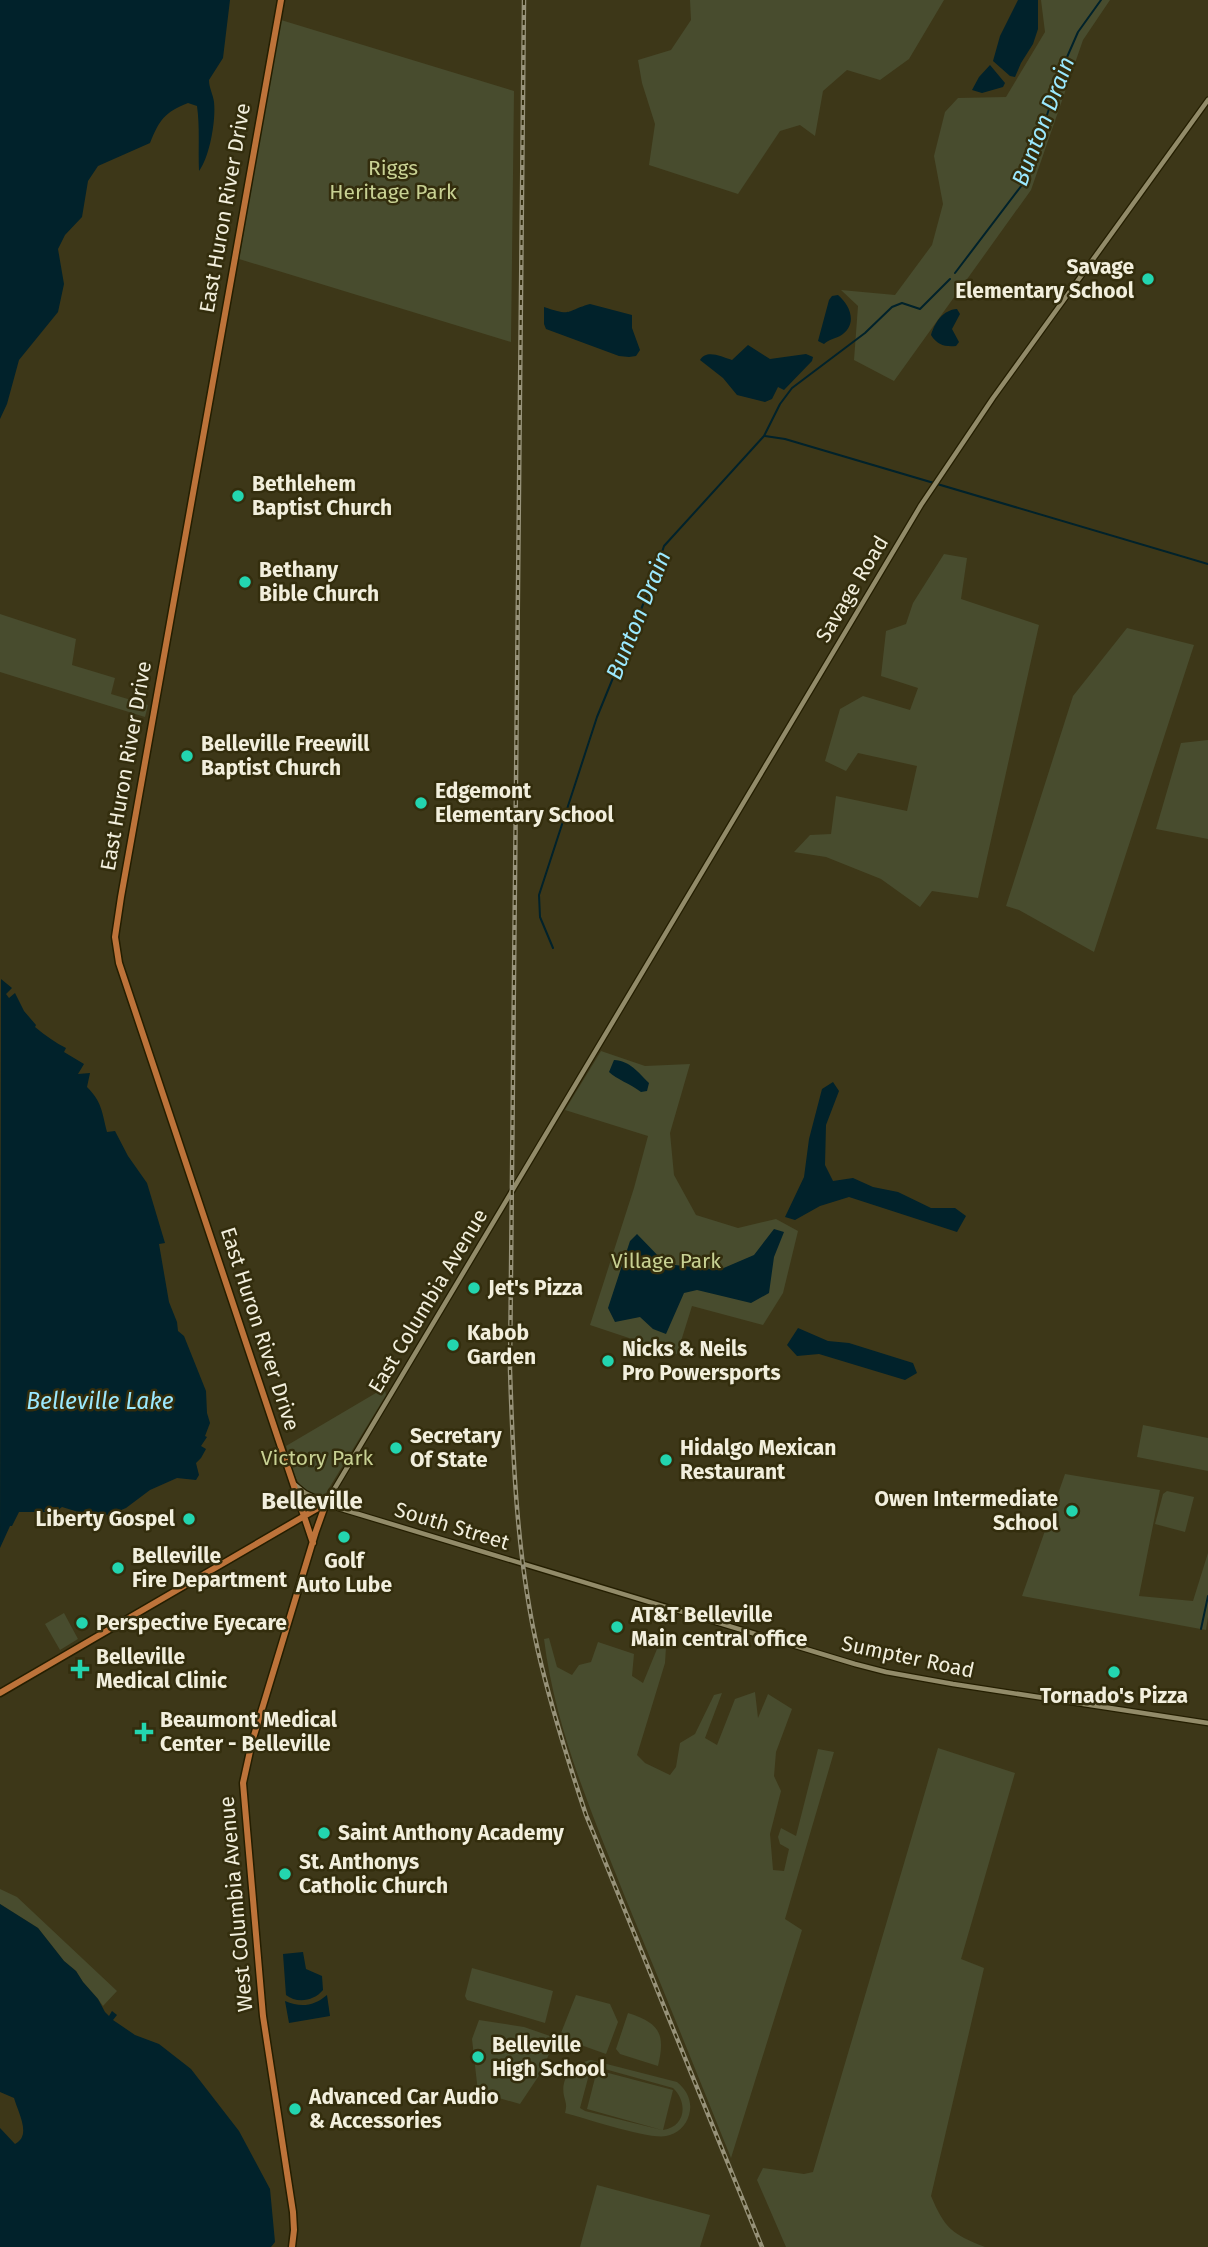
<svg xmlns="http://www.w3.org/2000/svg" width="1208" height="2247" viewBox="0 0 1208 2247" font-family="'Fira Sans',sans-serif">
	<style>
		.green { fill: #484c2e; fill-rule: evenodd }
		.water { fill: #01222b }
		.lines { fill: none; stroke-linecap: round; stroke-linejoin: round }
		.stream { stroke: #01222b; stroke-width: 2 }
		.minor-casing { stroke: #241e00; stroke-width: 7 }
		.major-casing { stroke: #241e00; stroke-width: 9 }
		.minor { stroke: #928b69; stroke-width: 4.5 }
		.major { stroke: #bd733a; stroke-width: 6 }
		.rail-casing { stroke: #979279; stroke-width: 4.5 }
		.rail { stroke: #332d0d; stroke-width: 2; stroke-dasharray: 5; stroke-linecap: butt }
		.poi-dot { fill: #23d5af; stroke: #332d0d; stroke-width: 2.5 }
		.labels { text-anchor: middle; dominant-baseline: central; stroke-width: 5; stroke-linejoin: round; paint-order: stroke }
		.park-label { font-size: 21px; fill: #c8d193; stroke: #332d0d }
		.street-label { font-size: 21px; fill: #f2efdd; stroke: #332d0d }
		.poi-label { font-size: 21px; font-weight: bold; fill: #f2efdd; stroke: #332d0d; text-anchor: start }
		.water-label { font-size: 23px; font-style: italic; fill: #9be9ff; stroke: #332d0d }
		.quarter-label { font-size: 24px; font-weight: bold; fill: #f2efdd; stroke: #332d0d }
	</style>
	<rect width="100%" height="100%" fill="#3d3718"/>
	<path class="green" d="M690,0H944L909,59L880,80L847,70L823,91L815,136L800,125L780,131L738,194L649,165L655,124L642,83L638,60L671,50L691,20Z
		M1041,0H1110L1083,40L1031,190L894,381L854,360L858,306L841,290L895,295L932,245L943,204L934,156L945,112L958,98L1006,97L1045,32Z
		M281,20L514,91L511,342L239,259Z
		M944,554L967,558L961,599L1039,625L978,898L932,891L920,907L881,879L826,857L794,852L810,835L831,834L836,796L907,811L917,766L858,753L846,771L825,761L840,709L863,696L910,710L918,688L881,676L886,631L906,624L913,603Z
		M0,614L76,639L72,665L115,678L111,694L148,705L145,717L0,672Z
		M1127,628L1194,645L1094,952L1019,910L1006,906L1073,696Z
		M1208,740V839L1156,829L1181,743Z
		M601,1051L645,1066L690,1064L670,1133L674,1175L696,1215L738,1228L776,1219L798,1231L783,1293L763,1325L692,1306L677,1354L590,1325L634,1188L648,1136L565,1110Z
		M381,1390H385L386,1395L323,1498C291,1485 296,1477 286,1446Z
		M1143,1425L1208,1438V1471L1137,1457Z
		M1065,1474L1160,1490L1139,1596L1193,1601L1208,1553V1617L1206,1630L1022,1596Z
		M1167,1491L1194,1497L1185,1532L1155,1524L1163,1494Z
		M64,1613L78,1639L60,1650L45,1624Z
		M549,1638L557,1667L572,1675L579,1665L591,1662L598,1642L634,1654L632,1676L643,1683L657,1649L666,1647L665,1663L637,1755L645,1763L670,1775L676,1767L680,1743L695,1734L714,1695L722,1693L705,1738L717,1745L735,1699L755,1692L758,1718L768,1694L792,1709L776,1752L774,1776L781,1791L770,1834L773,1870L784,1871L789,1849L780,1844L778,1837L781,1828L796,1836L818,1749L834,1752L785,1919L802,1930L731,2158C696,2071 661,1984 625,1897C592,1814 555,1728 544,1639Z
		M938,1748L1015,1773L961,1959L984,1968L931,2196C945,2229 952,2234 985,2247H786L757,2180L763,2168L804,2174L813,2172Z
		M0,1889L17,1897L117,1991L103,2006L98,1999L83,1982L76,1971L64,1961L38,1928L0,1904Z
		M472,1968L553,1991L545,2023L467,2000L465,1996Z
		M576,1995L610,2004L618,2022L606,2054L564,2039L561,2033Z
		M628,2013C659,2023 666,2033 658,2066L620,2054L616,2049Z
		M479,2020L524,2027L550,2036L553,2044L542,2071L520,2104L478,2092L472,2039Z
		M591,2060L677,2082C687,2090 693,2102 689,2115C686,2126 677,2134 666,2136C651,2140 584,2118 565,2113C567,2105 566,2104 564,2096C560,2077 574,2063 591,2060ZM591,2067L601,2068L673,2088C688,2102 686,2127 663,2130L673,2090L597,2070L587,2109L662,2130L585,2111L580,2108Z
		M597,2185L710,2215L700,2247H580Z"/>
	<path class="water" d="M0,0H230L223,58L209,80C209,88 213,94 214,102C216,120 210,156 199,171C198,149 200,127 197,106L188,103C164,113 160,119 150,143L98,166L88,181L82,217L65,235L58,249L64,284L58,312L19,360L7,404L0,419Z
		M1018,0H1038V29L1033,44L1021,63L1015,77L1010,76L993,61L1000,36Z
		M990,65L1005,83L1003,87L982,93L972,90L979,77Z
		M838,295C851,306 858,325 840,336C834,339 830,339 824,344L818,341L829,300L832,296Z
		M590,304L632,315V328L640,350L636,356L629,357L619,356L546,329L544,324V307C573,317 565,311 590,304Z
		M957,309L960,314L952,329L959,342L956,346C945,347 937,345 931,335C935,322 943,310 957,309Z
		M748,345L770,359L806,354L813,357L812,361L784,390L778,387L772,399L765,402L737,395L723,378L700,360C707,349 721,357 732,360Z
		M1,979L12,988L6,994L9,998L15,993L24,1011L36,1025L35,1027C46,1036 56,1043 66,1048L64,1052L84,1064L78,1074L90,1073L87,1087C102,1102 102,1112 107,1132L115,1131L128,1156L147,1183L165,1243L159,1244L169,1302L177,1322L178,1331L184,1336L206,1391L207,1413L210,1423L205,1436L207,1437L201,1446L206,1449L201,1458L196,1463L199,1475L196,1480L177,1478L150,1490L126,1508L109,1515L91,1513L90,1516L93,1524L92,1525H89L85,1514L62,1507L58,1510L53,1507L44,1510L45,1512H19L12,1526H10L0,1548Z
		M614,1060C630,1061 638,1072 649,1083L647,1091L641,1092C631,1084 616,1079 609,1072Z
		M833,1082L839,1091L826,1125L825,1165L833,1181L853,1178L873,1187L898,1192L931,1208H955L966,1216L957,1232L849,1197L820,1206L795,1220L785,1217L804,1177L809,1139L822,1089Z
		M774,1229L784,1232L774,1257L769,1293L751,1303L697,1290L684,1293L666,1334L653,1329L640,1317L615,1322L608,1308L630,1241L637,1234L666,1264L719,1270L754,1255Z
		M798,1328L828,1341L849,1343L913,1363L917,1373L905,1380L819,1354L797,1356L787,1345Z
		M0,1904L38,1928L64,1961L76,1971L83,1982L98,1999L105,2012L109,2016L112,2011L117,2015L113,2020L135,2035L159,2044L191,2069L239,2131L270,2189L275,2242L271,2247H0V2128L15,2144C32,2136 18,2112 14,2098L0,2092Z
		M303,1952L306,1969L322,1976L323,1990C314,2001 297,2004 286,1995L283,1954Z
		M327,1995L330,2016L289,2023L285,2001C301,2008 314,2006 327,1995Z"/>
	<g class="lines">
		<path class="stream" d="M955,273L1025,181L1064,64L1078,32L1101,0
			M765,436L785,439L1208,564
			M553,948L540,917L539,895L597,717L651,585L664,546L764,436L780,404L792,388L865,333L892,307L902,303L920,309L950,279
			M1201,1629L1208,1596"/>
		<defs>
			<path id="minor" d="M294,1484L305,1493L335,1507L855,1664L886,1672L953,1684L1208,1723
				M326,1503L921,505L993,398L1208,100"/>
			<path id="major" d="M281,0L121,897L115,937L119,963L313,1543
				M0,1693L325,1504
				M292,2247L294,2230L293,2212L263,2016L243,1783L252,1742L316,1531L326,1503"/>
		</defs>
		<use href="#minor" class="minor-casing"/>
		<use href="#major" class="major-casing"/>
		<use href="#minor" class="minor"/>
		<use href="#major" class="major"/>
		<defs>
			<path id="rail" d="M524,0L510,1370C513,1463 517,1559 538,1651C551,1707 568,1761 586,1815L762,2247"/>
		</defs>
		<use href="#rail" class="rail-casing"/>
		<use href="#rail" class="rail"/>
	</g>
	<g class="poi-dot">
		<circle cx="1148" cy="279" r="7"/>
		<circle cx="238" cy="496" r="7"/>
		<circle cx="245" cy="582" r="7"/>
		<circle cx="187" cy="756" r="7"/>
		<circle cx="421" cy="803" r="7"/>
		<circle cx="474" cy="1288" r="7"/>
		<circle cx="453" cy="1345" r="7"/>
		<circle cx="608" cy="1361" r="7"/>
		<circle cx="396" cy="1448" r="7"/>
		<circle cx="666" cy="1460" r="7"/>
		<circle cx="1072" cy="1511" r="7"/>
		<circle cx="189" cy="1519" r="7"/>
		<circle cx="344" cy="1537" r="7"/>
		<circle cx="118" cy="1568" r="7"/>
		<circle cx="82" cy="1623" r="7"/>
		<circle cx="617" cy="1627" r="7"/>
		<path d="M76.5 1658.5h7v7h7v7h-7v7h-7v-7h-7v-7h7z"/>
		<circle cx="1114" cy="1672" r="7"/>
		<path d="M140.5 1721.5h7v7h7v7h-7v7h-7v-7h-7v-7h7z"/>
		<circle cx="324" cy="1833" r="7"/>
		<circle cx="285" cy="1874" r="7"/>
		<circle cx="478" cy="2057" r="7"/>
		<circle cx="295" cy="2109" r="7"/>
	</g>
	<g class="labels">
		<g class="park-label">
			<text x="393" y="168">Riggs<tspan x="393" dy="24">Heritage Park</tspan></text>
			<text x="666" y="1261">Village Park</text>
			<text x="317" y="1458">Victory Park</text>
		</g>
		<g class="street-label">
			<text transform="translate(225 208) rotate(-80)">East Huron River Drive</text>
			<text transform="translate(852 589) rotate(-59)">Savage Road</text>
			<text transform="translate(126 766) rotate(-80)">East Huron River Drive</text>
			<text transform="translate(428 1301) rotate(-59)">East Columbia Avenue</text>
			<text transform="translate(260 1329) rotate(72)">East Huron River Drive</text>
			<text transform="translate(452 1526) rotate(17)">South Street</text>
			<text transform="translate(908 1657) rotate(12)">Sumpter Road</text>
			<text transform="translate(236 1904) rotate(-95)">West Columbia Avenue</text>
		</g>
		<g class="poi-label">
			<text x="1134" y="267" text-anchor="end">Savage<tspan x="1134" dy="24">Elementary School</tspan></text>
			<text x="252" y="484">Bethlehem<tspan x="252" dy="24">Baptist Church</tspan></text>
			<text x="259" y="570">Bethany<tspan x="259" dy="24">Bible Church</tspan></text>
			<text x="201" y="744">Belleville Freewill<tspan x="201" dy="24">Baptist Church</tspan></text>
			<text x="435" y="791">Edgemont<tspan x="435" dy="24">Elementary School</tspan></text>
			<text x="488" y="1288">Jet's Pizza</text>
			<text x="467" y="1333">Kabob<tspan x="467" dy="24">Garden</tspan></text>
			<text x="622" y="1349">Nicks &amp; Neils<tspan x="622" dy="24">Pro Powersports</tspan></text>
			<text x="410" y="1436">Secretary<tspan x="410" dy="24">Of State</tspan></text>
			<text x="680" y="1448">Hidalgo Mexican<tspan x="680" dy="24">Restaurant</tspan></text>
			<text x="1058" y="1499" text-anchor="end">Owen Intermediate<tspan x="1058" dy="24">School</tspan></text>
			<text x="175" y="1519" text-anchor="end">Liberty Gospel</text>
			<text x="132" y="1556">Belleville<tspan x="132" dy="24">Fire Department</tspan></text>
			<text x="344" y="1561" text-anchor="middle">Golf<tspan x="344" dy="24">Auto Lube</tspan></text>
			<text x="631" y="1615">AT&amp;T Belleville<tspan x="631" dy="24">Main central office</tspan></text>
			<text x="96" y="1623">Perspective Eyecare</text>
			<text x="96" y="1657">Belleville<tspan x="96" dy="24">Medical Clinic</tspan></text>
			<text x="1114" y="1696" text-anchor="middle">Tornado's Pizza</text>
			<text x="160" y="1720">Beaumont Medical<tspan x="160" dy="24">Center - Belleville</tspan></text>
			<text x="338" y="1833">Saint Anthony Academy</text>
			<text x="299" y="1862">St. Anthonys<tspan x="299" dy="24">Catholic Church</tspan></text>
			<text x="492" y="2045">Belleville<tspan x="492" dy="24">High School</tspan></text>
			<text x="309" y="2097">Advanced Car Audio<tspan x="309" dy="24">&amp; Accessories</tspan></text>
		</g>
		<g class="water-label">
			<text transform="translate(1043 121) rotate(-69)">Bunton Drain</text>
			<text transform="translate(638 615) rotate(-68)">Bunton Drain</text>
			<text x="100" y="1401">Belleville Lake</text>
		</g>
		<g class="quarter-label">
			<text x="312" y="1501">Belleville</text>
		</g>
	</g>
</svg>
